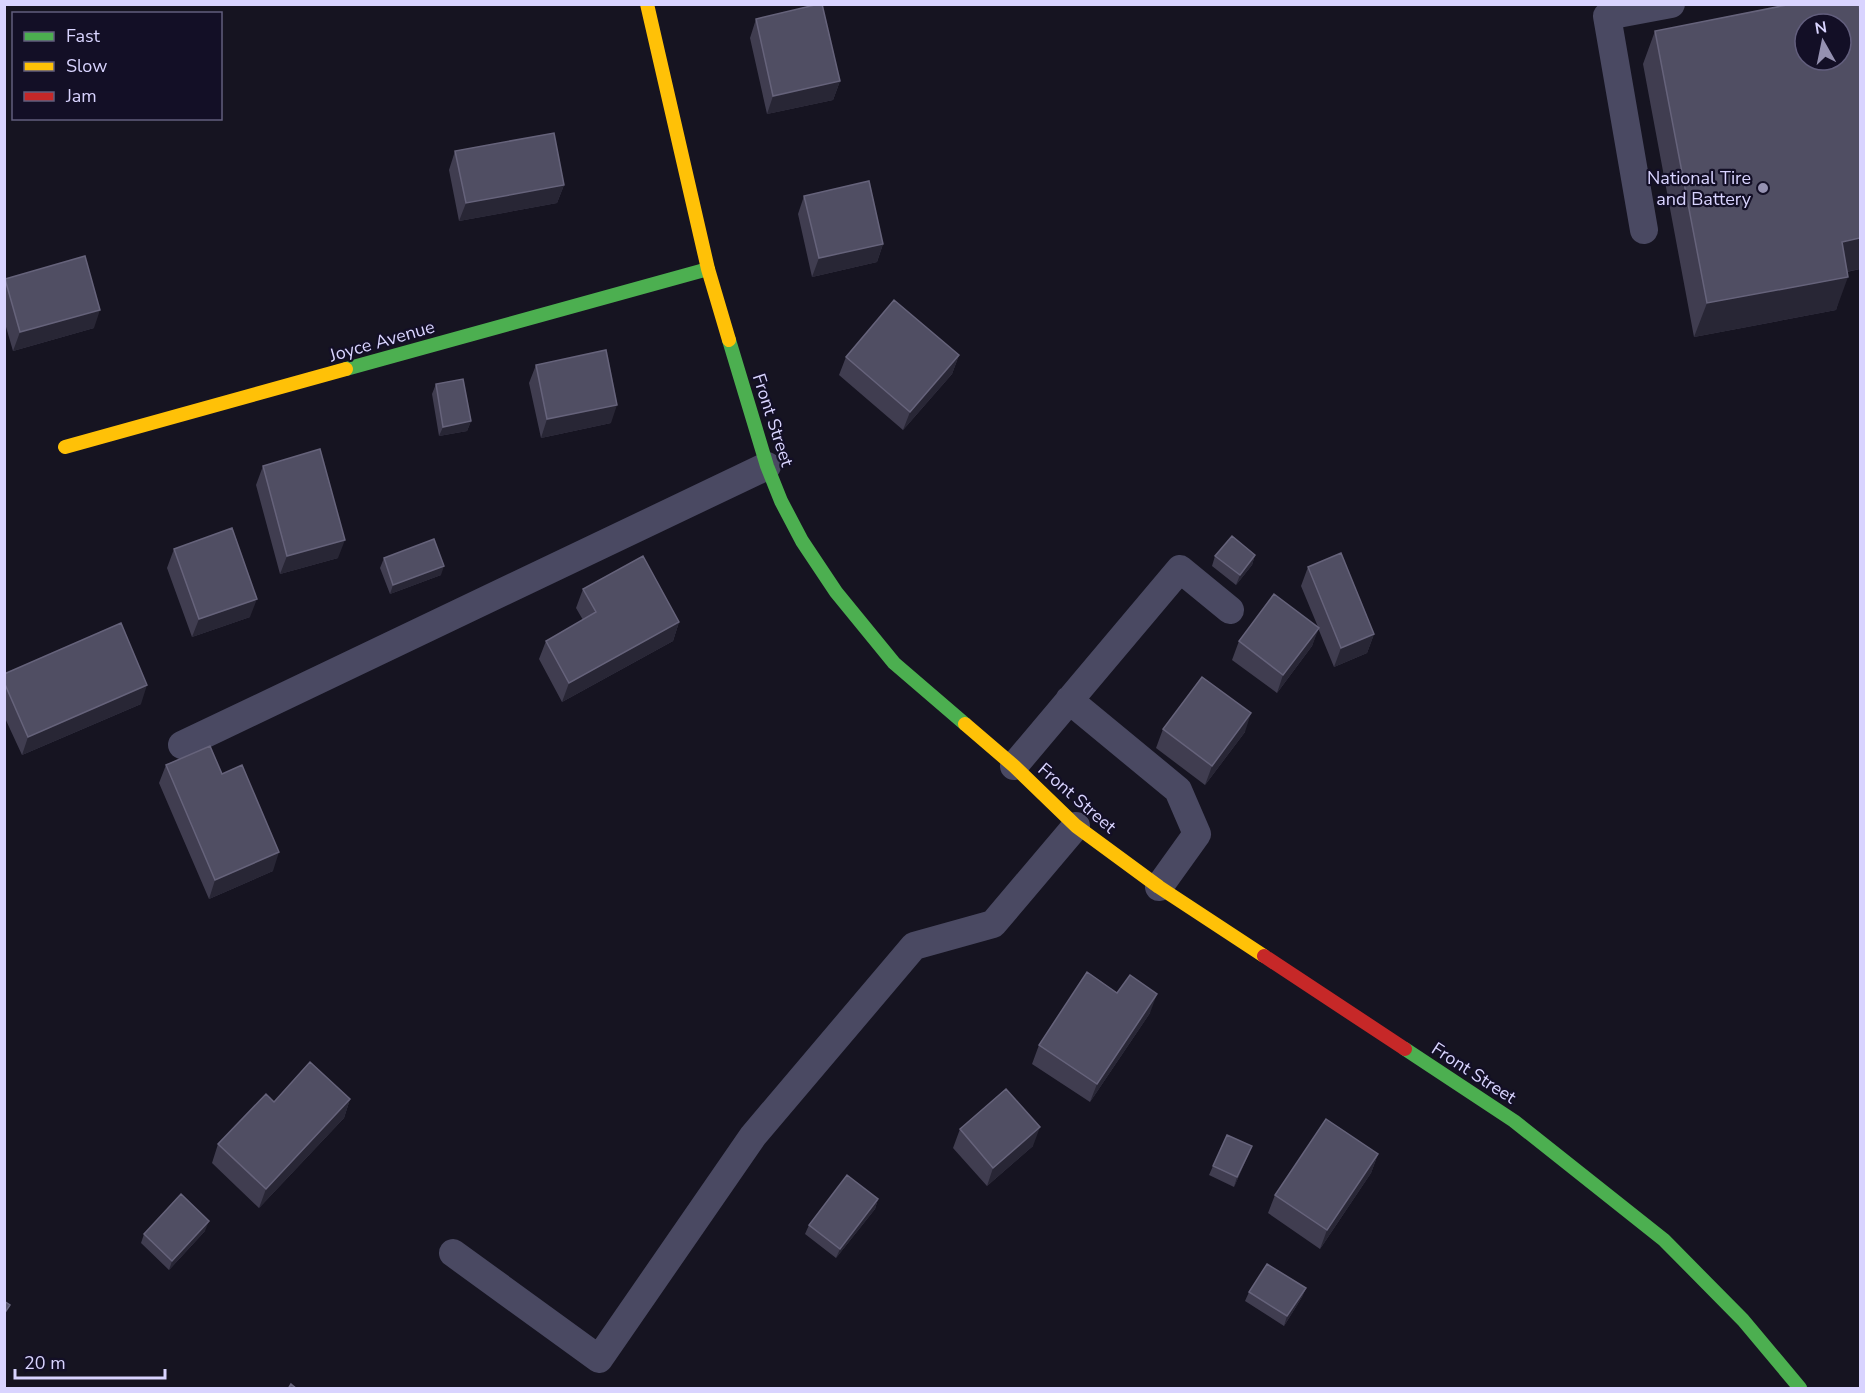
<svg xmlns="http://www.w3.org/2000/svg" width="1865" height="1393" viewBox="0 0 1865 1393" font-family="'Nunito Sans',sans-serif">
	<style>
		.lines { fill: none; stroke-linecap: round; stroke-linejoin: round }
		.lane { stroke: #4a4962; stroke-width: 28 }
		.fast { stroke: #4caf50; stroke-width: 14 }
		.slow { stroke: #ffc107; stroke-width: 14 }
		.jam { stroke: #c62828; stroke-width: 14 }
		.wall { fill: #403d50 }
		.shaded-wall { fill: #282635 }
		.building { fill: #504e63; stroke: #66637b; stroke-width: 1.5; fill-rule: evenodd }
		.poi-dot { fill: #9591b1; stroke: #130f26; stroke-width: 2 }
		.labels { text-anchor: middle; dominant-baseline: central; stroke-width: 4.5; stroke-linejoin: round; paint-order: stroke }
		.poi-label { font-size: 18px; fill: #d9d4ff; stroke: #130f26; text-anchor: end }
		.street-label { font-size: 18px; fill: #d9d4ff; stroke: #130f26 }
	</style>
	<rect width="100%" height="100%" fill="#161421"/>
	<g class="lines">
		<path class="lane" d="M1644,230L1607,16L1671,4
			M1069,700L1178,790L1197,834L1159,887
			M182,745L767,466
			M1014,766L1180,569L1230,610
			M453,1253L599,1359L753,1136L914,946L993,924L1076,826"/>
		<path class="fast" d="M729,340L767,466L781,501L802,541L836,592L894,663L965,724
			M346,369L708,269
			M1405,1049L1514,1121L1664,1240L1743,1320L1800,1388"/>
		<path class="slow" d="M647,4L708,269L729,340
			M65,447L346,369
			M965,724L1014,766L1076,826L1159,887L1264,956"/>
		<path class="jam" d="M1264,956L1405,1049"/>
	</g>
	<path class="wall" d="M756,19L840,81L833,100L767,114L750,38Z
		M1655,31L1860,269L1847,272L1836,310L1694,337L1643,64Z
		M455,151L564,185L557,203L459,221L449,170Z
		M804,196L883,244L877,262L812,277L798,214Z
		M5,279L94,328L13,351L4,320Z
		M959,355L952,374L903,430L839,375L846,357Z
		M536,365L611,423L541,438L529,383Z
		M436,384L471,421L467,431L439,436L432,394Z
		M263,466L338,558L280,574L256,485Z
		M174,549L250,617L192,637L167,568Z
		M1255,555L1252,565L1236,585L1212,566L1215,556Z
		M384,558L441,575L390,594L380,568Z
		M1308,567L1374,634L1367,653L1334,667L1318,628L1312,646L1277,693L1232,660L1239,641L1318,627L1301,586Z
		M583,589L679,622L673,641L562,702L539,659L546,641L583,620L576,608Z
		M4,674L141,704L22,755L4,716Z
		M1163,729L1245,732L1205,785L1156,748Z
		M166,765L222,774L273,871L209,899L159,783Z
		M1117,993L1150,1013L1090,1102L1032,1064L1039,1045Z
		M350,1099L344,1118L259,1208L212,1163L218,1144L274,1102Z
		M960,1129L1033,1146L987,1186L953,1148Z
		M1252,1146L1234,1187L1209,1175L1213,1166Z
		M1378,1154L1371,1173L1320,1249L1268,1213L1275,1195Z
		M878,1199L875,1209L836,1258L805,1234L809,1225Z
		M205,1231L169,1270L141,1243L144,1234Z
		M1306,1288L1302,1297L1284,1326L1245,1301L1249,1292Z"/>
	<path class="shaded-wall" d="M840,81L833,100L767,114L773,96Z
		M564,185L557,203L459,221L466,203Z
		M1860,238V269L1829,275L1842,242Z
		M883,244L877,262L812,277L819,258Z
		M1848,277L1836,310L1694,337L1707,303Z
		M100,310L94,328L13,351L20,332Z
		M959,355L952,374L903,430L910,412Z
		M617,405L611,423L541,438L547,419Z
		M471,421L467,431L439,436L443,427Z
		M345,540L338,558L280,574L287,556Z
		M1255,555L1252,565L1236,585L1240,575Z
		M444,566L441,575L390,594L393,585Z
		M257,599L250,617L192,637L199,619Z
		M679,622L673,641L562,702L569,683Z
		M1319,628L1312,646L1277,693L1283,675Z
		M1374,634L1367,653L1334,667L1341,648Z
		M147,685L141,704L22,755L28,737Z
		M1251,713L1245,732L1205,785L1212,766Z
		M279,852L273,871L209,899L215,880Z
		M1157,994L1150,1013L1090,1102L1097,1084Z
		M350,1099L344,1118L259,1208L266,1189Z
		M1040,1127L1033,1146L987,1186L993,1168Z
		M1252,1146L1248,1156L1234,1187L1237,1177Z
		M1378,1154L1371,1173L1320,1249L1327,1230Z
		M878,1199L875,1209L836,1258L840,1249Z
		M209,1221L205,1231L169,1270L172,1261Z
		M1306,1288L1302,1297L1284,1326L1287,1316Z"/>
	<path class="building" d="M819,4H822L840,81L773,96L756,19Z
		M1792,4H1859L1860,12V238L1842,242L1848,277L1707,303L1655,31ZM1805,24H1841V60H1805Z
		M554,133L564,185L466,203L455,151Z
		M869,181L883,244L819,258L804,196Z
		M85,256L100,310L20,332L5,279Z
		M894,300L959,355L910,412L846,357Z
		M606,350L617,405L547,419L536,365Z
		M463,379L471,421L443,427L436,384Z
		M320,449L345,540L287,556L263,466Z
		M232,528L257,599L199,619L174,549Z
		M1232,536L1255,555L1240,575L1215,556Z
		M434,539L444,566L393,585L384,558Z
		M1341,553L1374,634L1341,648L1308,567Z
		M643,556L679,622L569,683L546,641L596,612L583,589Z
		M1274,594L1319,628L1283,675L1239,641Z
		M121,623L147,685L28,737L4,682V674Z
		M1202,677L1251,713L1212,766L1163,729Z
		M210,746L222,774L242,765L279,852L215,880L166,765Z
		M1087,972L1117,993L1130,975L1157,994L1097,1084L1039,1045Z
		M310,1062L350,1099L266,1189L218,1144L266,1094L274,1102Z
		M1006,1089L1040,1127L993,1168L960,1129Z
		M1326,1119L1378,1154L1327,1230L1275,1195Z
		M1227,1135L1252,1146L1237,1177L1213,1166Z
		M847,1175L878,1199L840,1249L809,1225Z
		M181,1194L209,1221L172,1261L144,1234Z
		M1267,1264L1306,1288L1287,1316L1249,1292Z
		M4,1301L10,1305L4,1314Z
		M291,1384L297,1389H288Z"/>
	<circle class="poi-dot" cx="1763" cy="188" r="6"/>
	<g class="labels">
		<g class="poi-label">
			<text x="1751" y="178">National Tire<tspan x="1751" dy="21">and Battery</tspan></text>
		</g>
		<g class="street-label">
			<text transform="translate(382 341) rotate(-16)">Joyce Avenue</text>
			<text transform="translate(773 420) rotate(72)">Front Street</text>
			<text transform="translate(1077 798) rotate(41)">Front Street</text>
			<text transform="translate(1474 1073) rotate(33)">Front Street</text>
		</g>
	</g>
	<rect width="1865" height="1393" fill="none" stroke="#d9d4ff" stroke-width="12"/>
	<rect x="12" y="12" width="210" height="108" fill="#130f26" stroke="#625e7d" stroke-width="1.5"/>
	<rect x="24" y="32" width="30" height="9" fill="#4caf50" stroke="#625e7d" stroke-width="1.5"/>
	<text x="66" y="42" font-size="18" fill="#d9d4ff">Fast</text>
	<rect x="24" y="62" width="30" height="9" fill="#ffc107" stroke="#625e7d" stroke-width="1.5"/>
	<text x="66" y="72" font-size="18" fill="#d9d4ff">Slow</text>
	<rect x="24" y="92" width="30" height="9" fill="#c62828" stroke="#625e7d" stroke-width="1.5"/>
	<text x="66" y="102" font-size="18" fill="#d9d4ff">Jam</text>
	<g transform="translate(1823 42) rotate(351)"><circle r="28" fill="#130f26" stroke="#625e7d" stroke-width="1.5"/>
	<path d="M0-4.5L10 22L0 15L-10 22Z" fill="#9591b1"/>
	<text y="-9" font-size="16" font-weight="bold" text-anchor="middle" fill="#d9d4ff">N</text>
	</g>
	<path d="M15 1369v9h150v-9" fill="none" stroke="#d9d4ff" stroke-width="3"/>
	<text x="24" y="1369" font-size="18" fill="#d9d4ff" stroke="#130f26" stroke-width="4.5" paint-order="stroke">20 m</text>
</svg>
